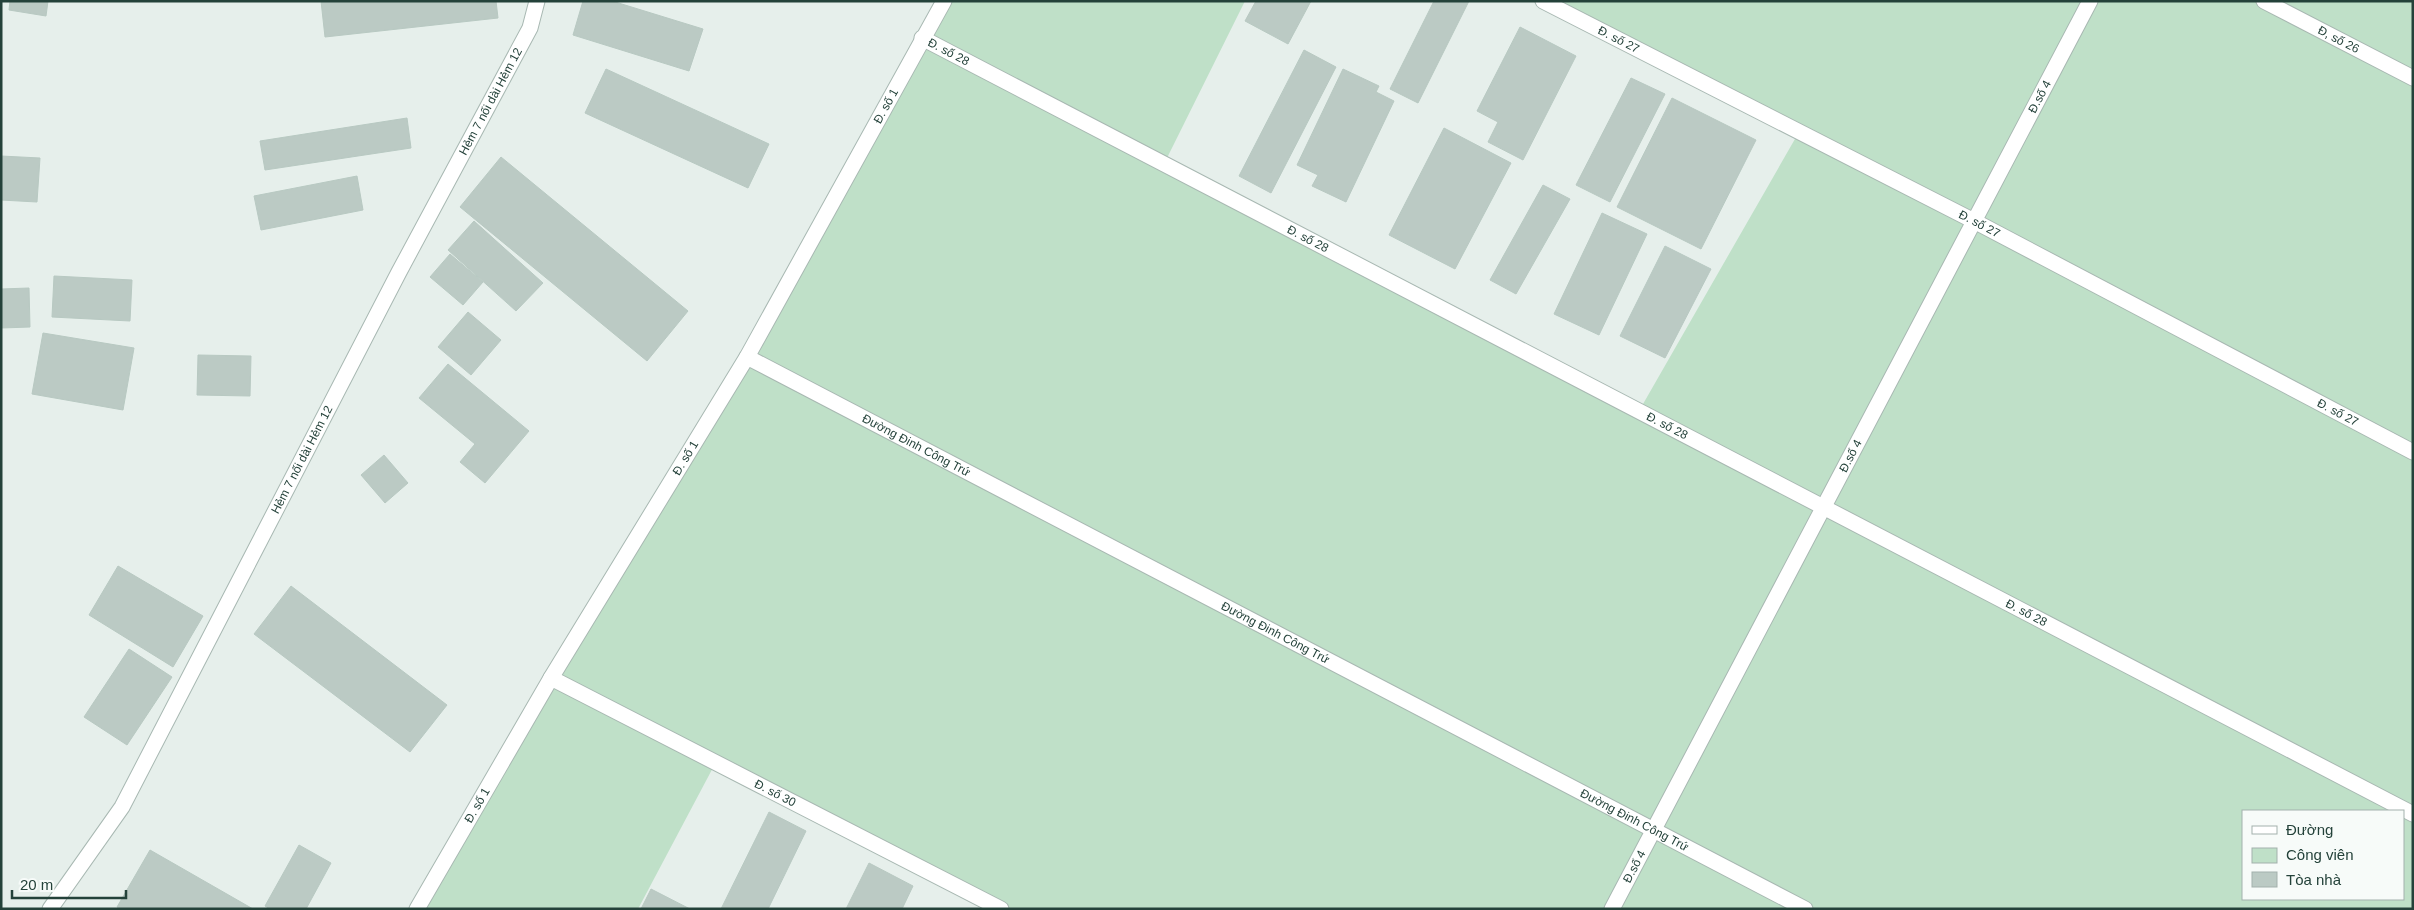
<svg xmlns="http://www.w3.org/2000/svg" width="2414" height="910" viewBox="0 0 2414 910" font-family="Arial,sans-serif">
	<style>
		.green { fill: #bfe0c8; fill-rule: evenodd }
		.building { fill: #bbcac4; stroke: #b8c9c2 }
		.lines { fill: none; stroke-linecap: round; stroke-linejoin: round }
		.minor-casing { stroke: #a8b8b2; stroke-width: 17 }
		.tertiary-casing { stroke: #a8b8b2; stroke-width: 17 }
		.minor { stroke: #fff; stroke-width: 15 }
		.tertiary { stroke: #fff; stroke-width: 15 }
		.labels { text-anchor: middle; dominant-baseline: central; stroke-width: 4.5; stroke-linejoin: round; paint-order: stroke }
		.street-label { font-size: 12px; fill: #24423a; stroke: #f7fbf9 }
	</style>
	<rect width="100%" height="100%" fill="#e6efeb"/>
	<path class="green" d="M944,1H1245L1164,164L1639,411L1799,132L1543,1H2413V909H1002L716,762L638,909H417L747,357ZM2243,811H2403V899H2243Z"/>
	<path class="building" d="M10,1H48L46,16L9,10Z
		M321,1H496L498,18L325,37Z
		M583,1H612L703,29L689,71L573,35Z
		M1256,1H1311L1288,44L1245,21Z
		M1434,1H1469L1418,103L1390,89Z
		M1520,27L1576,56L1523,160L1488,142L1498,122L1477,111Z
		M1304,50L1336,67L1271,193L1239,176Z
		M606,69L769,144L748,188L585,113Z
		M1343,69L1379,86L1376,92L1394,101L1346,202L1312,186L1318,175L1297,165Z
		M1631,78L1665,94L1610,202L1576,185Z
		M1672,98L1756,140L1701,249L1617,207Z
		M407,118L411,148L265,170L260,141Z
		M1444,128L1511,163L1455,269L1389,235Z
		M1,156L40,158L37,202L1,200Z
		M501,157L688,311L647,361L460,207Z
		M357,176L363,210L261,230L254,196Z
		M1543,185L1570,199L1516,294L1490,280Z
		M1602,213L1647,234L1599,335L1554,314Z
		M474,221L543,283L516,311L448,250Z
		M1665,246L1711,269L1665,358L1620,336Z
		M450,254L483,282L463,305L430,277Z
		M54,276L132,280L130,321L52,317Z
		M29,288L30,327L1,328V289Z
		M468,312L501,340L471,375L438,347Z
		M43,333L134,348L123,410L32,394Z
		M198,355L251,356L250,396L197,395Z
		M448,364L529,431L485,483L460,462L475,444L419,398Z
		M384,455L408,483L385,503L361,475Z
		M118,566L203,616L173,667L89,615Z
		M291,586L447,705L410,752L254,634Z
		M129,649L172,677L127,745L84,717Z
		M769,812L806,831L768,909H721Z
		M299,845L331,863L306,909H270L265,906Z
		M150,850L253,909H121L117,907Z
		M869,863L913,886L902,909H846Z
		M651,889L690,909H641Z"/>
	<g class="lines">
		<defs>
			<g id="minor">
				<path id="s1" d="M1543,1L1974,221L2413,452"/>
				<path id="s2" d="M2264,1L2413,78"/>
				<path id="s3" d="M922,38L2413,814"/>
				<path id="s4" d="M551,678L1001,909"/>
				<path id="s5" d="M50,909L122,807L399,272L530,28L537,1"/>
				<path id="s6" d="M417,909L551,678L747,357L944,1"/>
				<path id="s7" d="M1612,909L2090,1"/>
			</g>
			<g id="tertiary">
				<path id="s8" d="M747,357L1805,909"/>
			</g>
		</defs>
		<use href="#minor" class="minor-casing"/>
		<use href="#tertiary" class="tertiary-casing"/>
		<use href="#minor" class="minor"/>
		<use href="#tertiary" class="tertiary"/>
	</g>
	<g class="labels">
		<g class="street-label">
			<text stroke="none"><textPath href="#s1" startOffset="85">Đ. số 27</textPath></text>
			<text stroke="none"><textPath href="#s2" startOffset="84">Đ, số 26</textPath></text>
			<text stroke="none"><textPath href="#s3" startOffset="30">Đ. số 28</textPath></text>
			<text stroke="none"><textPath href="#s7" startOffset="918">Đ.số 4</textPath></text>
			<text stroke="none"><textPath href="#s5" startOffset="921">Hẻm 7 nối dài Hẻm 12</textPath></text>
			<text stroke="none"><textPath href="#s6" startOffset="930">Đ. số 1</textPath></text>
			<text stroke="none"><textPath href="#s1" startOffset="490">Đ. số 27</textPath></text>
			<text stroke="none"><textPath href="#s3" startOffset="435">Đ. số 28</textPath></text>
			<text stroke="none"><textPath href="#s1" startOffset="895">Đ. số 27</textPath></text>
			<text stroke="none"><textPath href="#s3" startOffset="840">Đ. số 28</textPath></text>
			<text stroke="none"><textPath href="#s8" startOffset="191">Đường Đinh Công Trứ</textPath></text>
			<text stroke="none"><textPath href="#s7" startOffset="512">Đ.số 4</textPath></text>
			<text stroke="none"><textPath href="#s6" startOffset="525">Đ. số 1</textPath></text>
			<text stroke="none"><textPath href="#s5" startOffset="516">Hẻm 7 nối dài Hẻm 12</textPath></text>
			<text stroke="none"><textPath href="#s3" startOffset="1245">Đ. số 28</textPath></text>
			<text stroke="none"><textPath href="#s8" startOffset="596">Đường Đinh Công Trứ</textPath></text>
			<text stroke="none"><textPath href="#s4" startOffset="252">Đ. số 30</textPath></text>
			<text stroke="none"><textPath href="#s6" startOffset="120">Đ. số 1</textPath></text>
			<text stroke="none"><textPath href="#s8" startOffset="1001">Đường Đinh Công Trứ</textPath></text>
			<text stroke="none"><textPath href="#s7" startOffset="48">Đ.số 4</textPath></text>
		</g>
	</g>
	<rect width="2414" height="910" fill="none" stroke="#24423a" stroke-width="5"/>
	<rect x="2242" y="810" width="162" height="90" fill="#f7fbf9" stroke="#a3b1ad"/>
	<rect x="2252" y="826" width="25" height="8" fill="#ffffff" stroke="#a3b1ad"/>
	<text x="2286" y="835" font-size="15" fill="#24423a">Đường</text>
	<rect x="2252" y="848" width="25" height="15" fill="#bfe0c8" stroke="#a3b1ad"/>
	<text x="2286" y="860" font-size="15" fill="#24423a">Công viên</text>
	<rect x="2252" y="872" width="25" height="15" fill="#bbcac4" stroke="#a3b1ad"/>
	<text x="2286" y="885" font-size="15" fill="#24423a">Tòa nhà</text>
	<path d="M12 890v8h114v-8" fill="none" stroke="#24423a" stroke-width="2.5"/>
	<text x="20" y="890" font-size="15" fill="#24423a" stroke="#f7fbf9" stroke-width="4" paint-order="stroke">20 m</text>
</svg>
